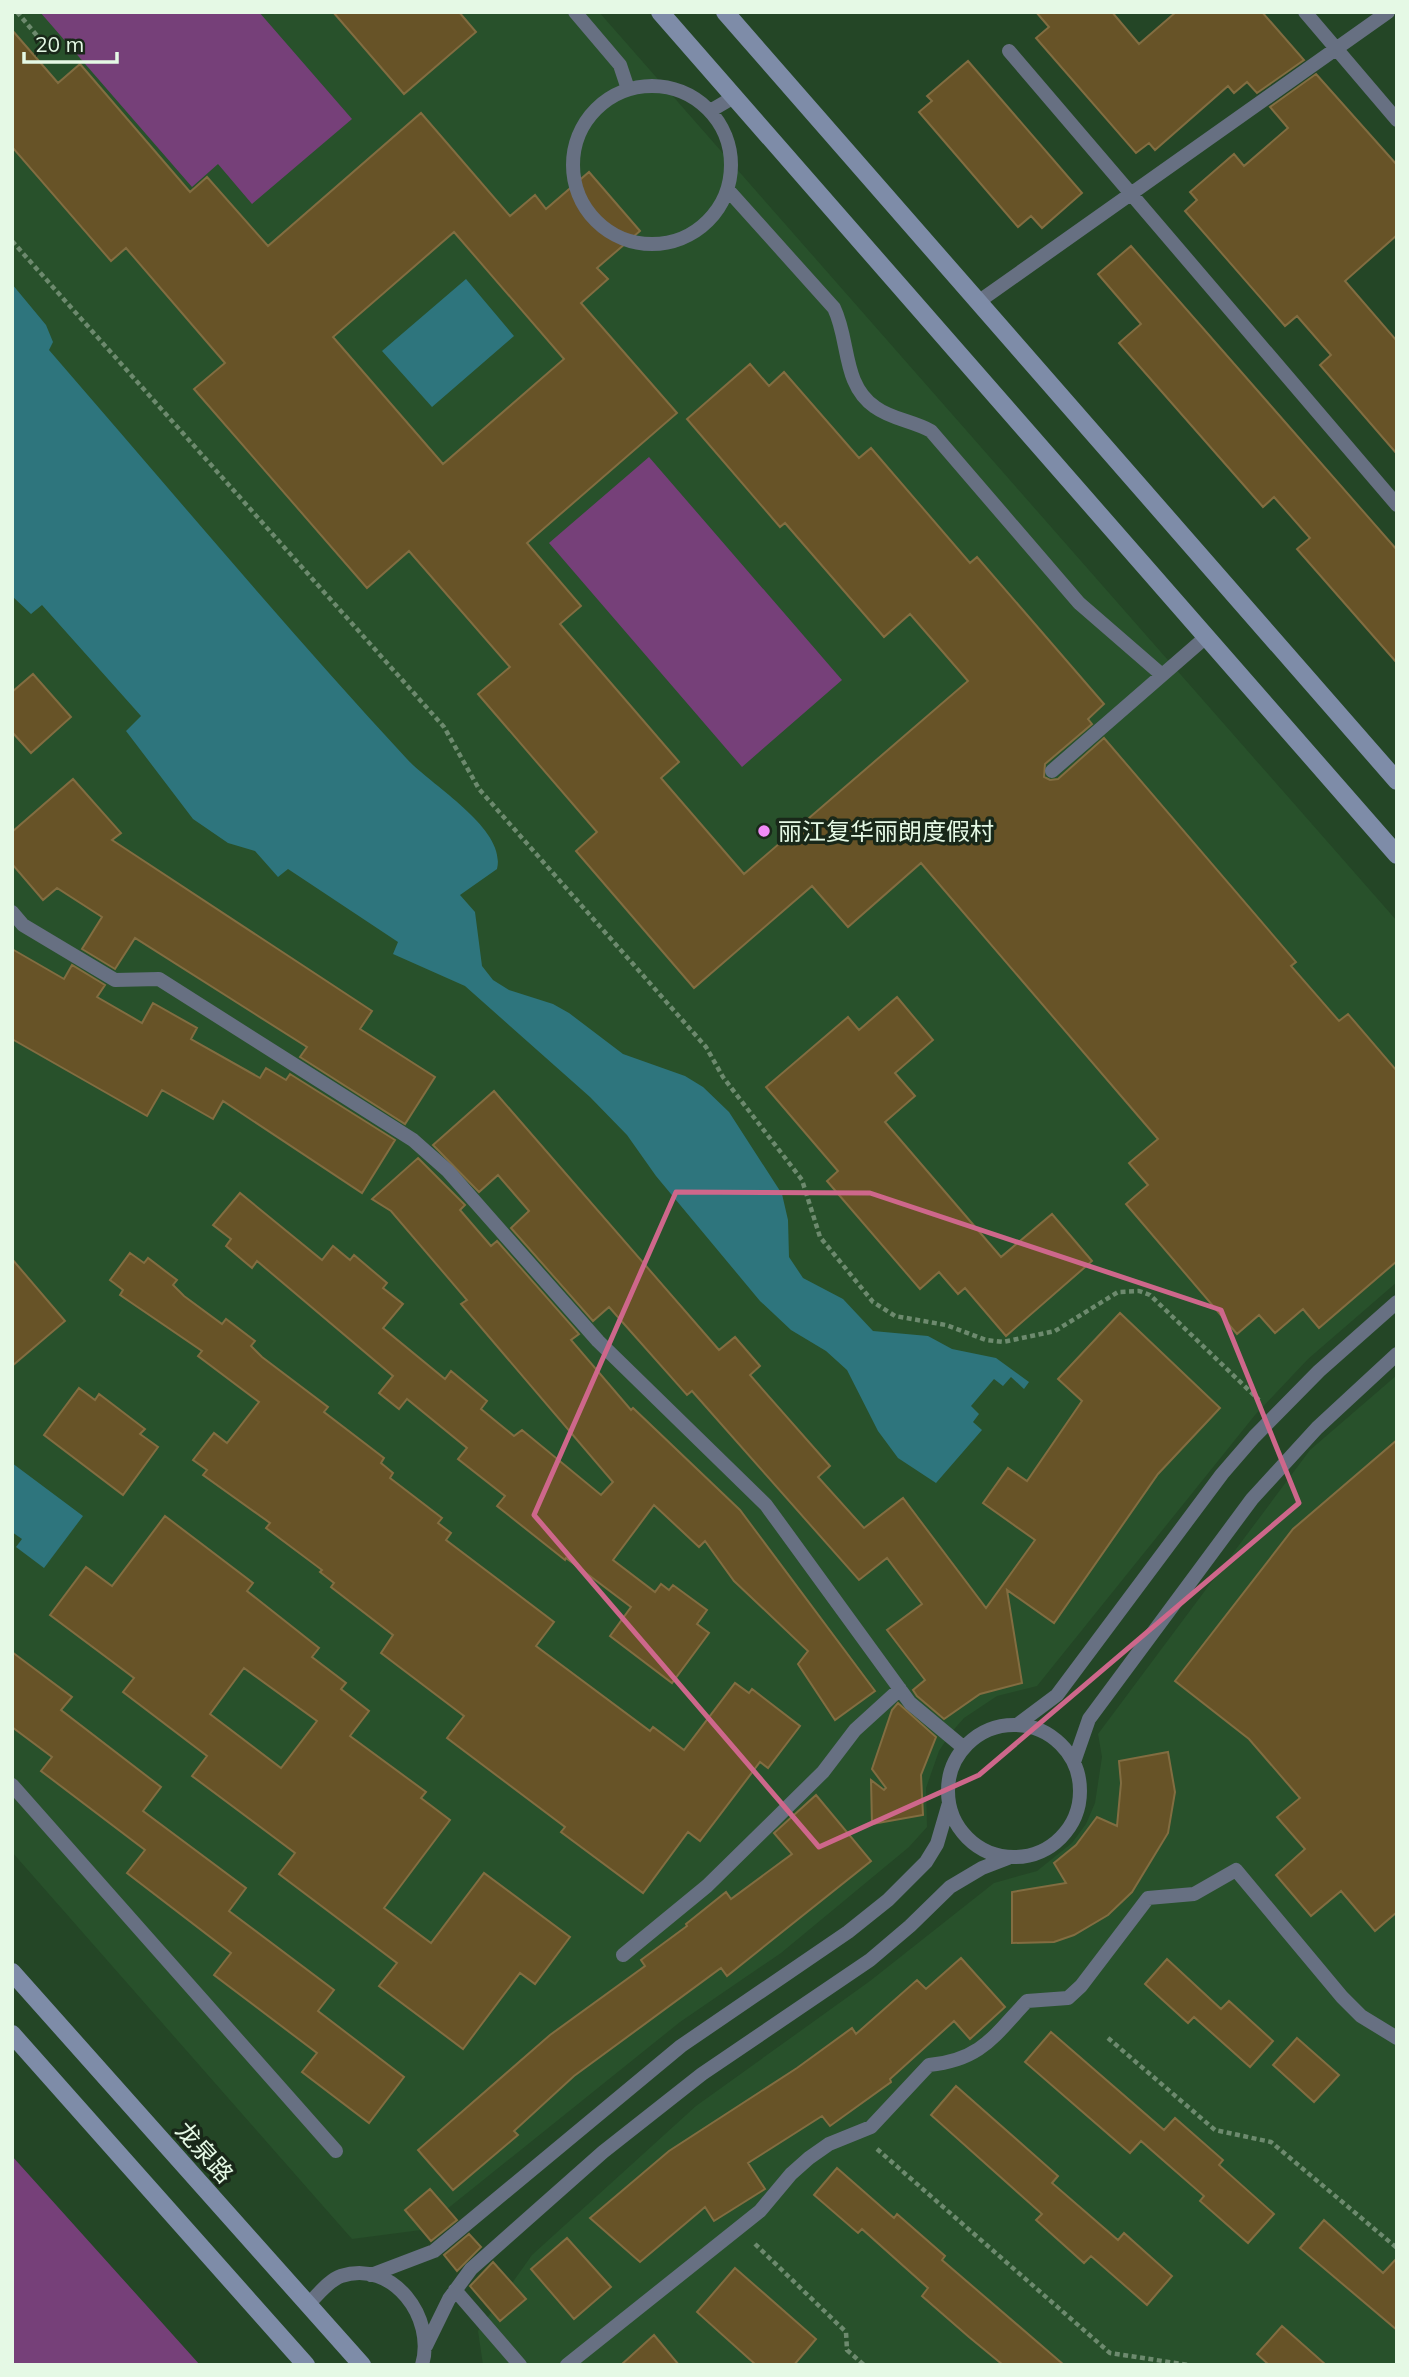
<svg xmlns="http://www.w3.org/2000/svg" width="1409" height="2377" viewBox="0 0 1409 2377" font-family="Mulish,'Noto Sans SC',sans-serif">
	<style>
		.built { fill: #28512b }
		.green { fill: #764079 }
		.water { fill: #2e757d }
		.building { fill: #675327; stroke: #826d41; stroke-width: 2; fill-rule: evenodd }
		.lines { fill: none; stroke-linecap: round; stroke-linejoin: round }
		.path { stroke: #6d8a6e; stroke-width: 4.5; stroke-dasharray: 5 3.5; stroke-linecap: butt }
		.lane { stroke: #677082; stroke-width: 14 }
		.secondary { stroke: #7e8ca8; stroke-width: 18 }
		.marked { fill: none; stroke: #ce678b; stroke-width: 5; stroke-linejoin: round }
		.poi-dot { fill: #f08bf6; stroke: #192819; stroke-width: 2.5 }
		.labels { text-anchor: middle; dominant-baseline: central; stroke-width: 7; stroke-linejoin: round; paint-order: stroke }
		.poi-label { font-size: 24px; fill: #e5f9e5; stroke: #192819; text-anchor: start }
		.street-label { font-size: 24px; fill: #e5f9e5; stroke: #192819 }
	</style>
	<rect width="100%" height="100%" fill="#244626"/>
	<path class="built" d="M12,12H599L1397,921V1282L1308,1359L1255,1415L1037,1686L997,1696L964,1718L950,1734L939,1751L926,1788L927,1827L909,1847L781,1953L680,2022L421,2230L352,2239L12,1852Z
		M1397,1375V2365H483L478,2331L532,2255L696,2106L870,1981L994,1883L1037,1871L1072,1843L1086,1824L1095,1803L1102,1757L1098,1734L1310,1450Z"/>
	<path class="green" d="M40,12H259L352,119L252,204L218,164L192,187Z
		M649,457L842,680L742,767L549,543Z
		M12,2156L200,2365H12Z"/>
	<path class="water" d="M466,279L514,336L432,407L382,351Z
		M12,284L46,325L53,342L49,350C168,487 284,626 407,759C432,786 507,829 497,869L460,895L475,912L482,966L493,980L509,990L553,1004L569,1013L623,1054L685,1076L703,1087L729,1112L782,1194L788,1220L789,1257L803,1278L843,1299L873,1331L928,1336L952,1349L996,1358L1029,1382L1024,1389L1011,1377L1003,1386L994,1379L971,1406L979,1414L973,1422L982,1430L936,1483L898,1458L878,1431L847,1370L826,1351L791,1330L760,1301L656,1176L627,1135L590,1097L465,986L393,954L398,942L288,869L278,877L255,851L228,843L193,819L126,731L141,716L42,605L31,614L12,596Z
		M12,1463L83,1516L44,1568L16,1547L22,1539L12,1532Z"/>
	<path class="building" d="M333,12H459L476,32L404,94Z
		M1036,12H1112L1139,44L1176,12H1262L1304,60L1257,93L1247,82L1234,93L1228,86L1155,150L1149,143L1136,153L1036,38L1049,27Z
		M12,30L58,83L80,64L190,192L207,177L268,246L421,113L510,216L535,195L546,209L589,172L640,231L597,268L608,279L581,303L677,413L527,543L581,606L560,624L679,762L661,778L744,874L968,681L910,614L884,637L785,523L780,527L687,419L750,364L769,386L784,372L859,458L871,448L970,563L977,557L1104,704L1088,719L1092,724L1045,764L1044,777L1050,780L1058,779L1104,738L1296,962L1291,966L1339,1021L1348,1014L1397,1071V1261L1319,1328L1303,1309L1275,1333L1259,1315L1237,1334L1126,1204L1148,1185L1129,1163L1158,1139L921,863L848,927L812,886L694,988L576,851L597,832L478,694L510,667L409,551L367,588L194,389L225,363L126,248L111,261L12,147ZM454,232L564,359L443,464L333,337Z
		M968,61L1082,193L1042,228L1031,216L1018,227L919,112L932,101L927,96Z
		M1316,74L1397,165V235L1345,281L1397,341V454L1320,365L1331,355L1297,316L1285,326L1185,211L1197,200L1190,192L1234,154L1244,166L1288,128L1270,107Z
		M1131,246L1397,550V663L1297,549L1310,538L1274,497L1263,507L1119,343L1141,324L1098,274Z
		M33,674L71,717L31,753L12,732V692Z
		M73,779L121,833L112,840L372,1011L360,1029L435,1077L405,1124L300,1057L307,1047L135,938L115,969L82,949L102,917L57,888L43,900L12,864V832Z
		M12,949L64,979L72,965L105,985L97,997L142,1023L153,1003L197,1028L191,1039L260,1078L266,1068L286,1080L290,1074L395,1140L362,1193L223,1101L213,1119L162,1090L147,1116L12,1039Z
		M897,997L933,1040L895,1073L915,1096L885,1122L1001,1257L1052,1214L1092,1261L1006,1336L965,1288L958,1294L939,1272L920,1289L827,1181L838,1171L766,1087L848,1017L859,1030Z
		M494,1091L719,1350L735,1337L760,1366L750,1375L830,1466L818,1477L864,1528L903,1498L986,1608L1035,1540L983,1503L1008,1468L1027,1481L1082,1401L1058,1379L1120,1313L1220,1408L1158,1474L1054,1623L1007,1590L1022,1683L980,1694L944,1719L917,1696L913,1690L925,1680L887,1630L922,1604L887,1558L859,1580L692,1391L687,1395L609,1307L593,1321L511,1228L529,1211L498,1175L479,1192L433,1145Z
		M418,1158L465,1205L460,1210L491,1246L497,1241L579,1334L571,1340L631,1410L633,1408L740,1510L875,1691L835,1720L798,1664L808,1651L734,1581L705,1541L699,1547L654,1505L613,1560L655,1592L661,1584L669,1590L673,1585L707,1610L697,1624L709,1633L672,1683L610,1636L631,1607L566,1558L565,1560L497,1506L505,1496L458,1459L467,1448L407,1399L399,1409L379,1393L393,1376L257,1261L252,1268L226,1246L231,1239L213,1225L240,1193L322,1260L333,1246L350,1260L354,1255L387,1283L383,1288L403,1304L383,1328L445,1379L451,1371L487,1401L481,1409L514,1436L522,1430L601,1495L613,1482L461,1304L467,1300L391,1211L372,1199Z
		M130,1253L144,1263L148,1258L177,1280L173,1285L184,1296L222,1324L226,1319L255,1341L251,1346L262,1357L328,1407L324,1412L384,1458L381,1463L393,1473L390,1478L442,1518L438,1523L451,1533L446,1540L554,1622L536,1646L650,1731L653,1727L684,1750L735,1683L749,1693L752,1689L800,1726L768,1768L760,1762L700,1841L688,1832L643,1893L561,1832L565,1827L447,1738L464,1716L381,1653L393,1635L331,1587L334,1583L320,1572L322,1570L266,1528L270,1523L203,1475L207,1470L193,1460L214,1433L227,1443L259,1402L198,1356L202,1351L120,1295L123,1290L110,1280Z
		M12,1259L65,1321L12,1366Z
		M79,1388L95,1400L99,1394L145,1429L140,1434L158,1447L123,1495L44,1435Z
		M1397,1440V1912L1375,1931L1341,1891L1311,1916L1276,1875L1305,1849L1277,1817L1300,1798L1249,1739L1175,1681L1293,1529Z
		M165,1516L253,1583L247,1591L319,1648L312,1657L346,1683L341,1689L369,1711L350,1736L426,1792L421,1798L450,1820L384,1908L431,1943L484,1873L570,1937L535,1984L520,1973L463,2049L379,1986L397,1963L279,1874L295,1853L192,1776L207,1756L123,1692L134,1678L50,1615L86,1567L112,1586ZM244,1668L317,1721L281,1768L210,1714Z
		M12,1652L72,1697L61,1710L161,1787L143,1811L246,1888L229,1911L334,1990L318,2011L404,2077L369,2123L302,2072L317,2053L214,1975L231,1953L127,1873L145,1850L41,1771L52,1757L12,1727Z
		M898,1703L936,1737L921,1775L923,1815L872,1824L871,1780L884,1790L886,1788L872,1769L892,1710Z
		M1168,1752L1175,1792L1168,1833L1132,1892L1108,1915L1074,1935L1054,1942L1012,1943V1892L1066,1883L1054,1863L1076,1845L1097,1817L1117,1826L1121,1783L1119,1761Z
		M816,1795L871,1861L727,1976L721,1968L574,2076L514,2131L518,2135L453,2190L418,2150L550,2035L645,1966L641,1960L687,1926L686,1924L726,1892L731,1899L792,1854L774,1833Z
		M961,1958L1005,2007L970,2039L954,2021L890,2079L891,2082L830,2126L822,2116L748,2163L765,2189L714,2221L705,2207L640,2262L590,2218L669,2151L797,2068L852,2028L856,2034L917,1980L926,1989Z
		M1167,1959L1221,2009L1229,2001L1273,2041L1250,2067L1194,2017L1188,2023L1145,1984Z
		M1051,2032L1164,2130L1175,2118L1223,2160L1219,2165L1274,2214L1248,2243L1200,2201L1204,2196L1141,2141L1130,2153L1025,2062Z
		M1297,2038L1339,2075L1314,2102L1273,2065Z
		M956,2086L1058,2176L1052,2183L1118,2240L1124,2233L1172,2276L1147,2305L1091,2256L1084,2263L1036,2220L1042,2214L931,2115Z
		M837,2168L894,2218L897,2214L945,2256L942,2260L1064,2365H1003L969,2337L922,2296L928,2288L862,2229L858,2233L814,2195Z
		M430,2189L457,2220L431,2241L405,2210Z
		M1324,2220L1383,2273L1397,2258V2330L1300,2248Z
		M469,2234L481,2247L457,2271L444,2255Z
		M567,2238L611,2287L574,2319L531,2269Z
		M493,2262L526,2299L500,2321L470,2286Z
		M735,2268L816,2339L794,2365H756L697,2312Z
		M1282,2326L1326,2365H1269L1257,2354Z
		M654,2335L679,2365H621Z"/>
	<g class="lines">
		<path class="path" d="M17,12L44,44
			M12,241L444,727L479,789L706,1047L723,1077L802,1180L820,1237L873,1302L895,1316L946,1325L986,1340L1003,1342L1055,1331L1118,1292L1139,1291L1150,1295L1259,1400
			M1108,2038L1215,2130L1271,2142L1397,2248
			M877,2149L1110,2353L1189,2365
			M755,2244L846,2332L847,2350L864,2365"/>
		<path class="lane" d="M575,12L620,65L628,89
			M1305,12L1397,120
			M1009,51L1397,505
			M573 165a79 79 0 1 1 158 0a79 79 0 1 1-158 0Z
			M710,111L734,97
			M728,190L834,308C850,341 842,384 875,407C891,419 913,421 931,431L1079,603L1162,675
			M978,302L1388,12
			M1052,771L1206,637
			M12,912L23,925L115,980L159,979L413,1140L448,1171L598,1341L766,1505L910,1703L964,1748
			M948 1791a66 66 0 1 1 132 0a66 66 0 1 1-132 0Z
			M1017,1725L1057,1695L1222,1474L1254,1437L1319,1371L1397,1302
			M1074,1762L1089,1719L1252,1499L1317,1428L1397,1354
			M12,1785L336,2151
			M623,1955L707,1886L823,1772L855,1730L900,1689
			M371,2275L434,2251L681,2046L848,1932L888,1900L926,1862L937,1844L949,1803
			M455,2290L520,2365
			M308,2304C317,2296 329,2280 341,2276C393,2259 436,2318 422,2365
			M426,2346L449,2299L471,2269L603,2152L702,2074L870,1960L910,1926L950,1887L982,1868L1008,1858
			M567,2365L760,2211L791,2174L809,2158L829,2144L871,2127L929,2065C981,2060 994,2036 1027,2001L1068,1998L1081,1986L1148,1898L1194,1894L1236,1870L1342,1997L1361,2016L1397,2038"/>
		<path class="secondary" d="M660,12L1397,855
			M725,12L1397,781
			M12,1972L362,2365
			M12,2034L306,2365"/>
	</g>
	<path class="marked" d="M676,1192L870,1193L1221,1310L1299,1503L979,1775L819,1847L534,1515Z"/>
	<circle class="poi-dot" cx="764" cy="831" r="7"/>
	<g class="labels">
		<g class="poi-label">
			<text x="778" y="831">丽江复华丽朗度假村</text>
		</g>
		<g class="street-label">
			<text transform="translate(205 2152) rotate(48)">龙泉路</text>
		</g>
	</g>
	<rect width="1409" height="2377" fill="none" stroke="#e5f9e5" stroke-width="28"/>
	<path d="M24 52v10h93v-10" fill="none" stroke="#e5f9e5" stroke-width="3.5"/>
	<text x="35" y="52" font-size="21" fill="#e5f9e5" stroke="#192819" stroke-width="5" paint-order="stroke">20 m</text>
</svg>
